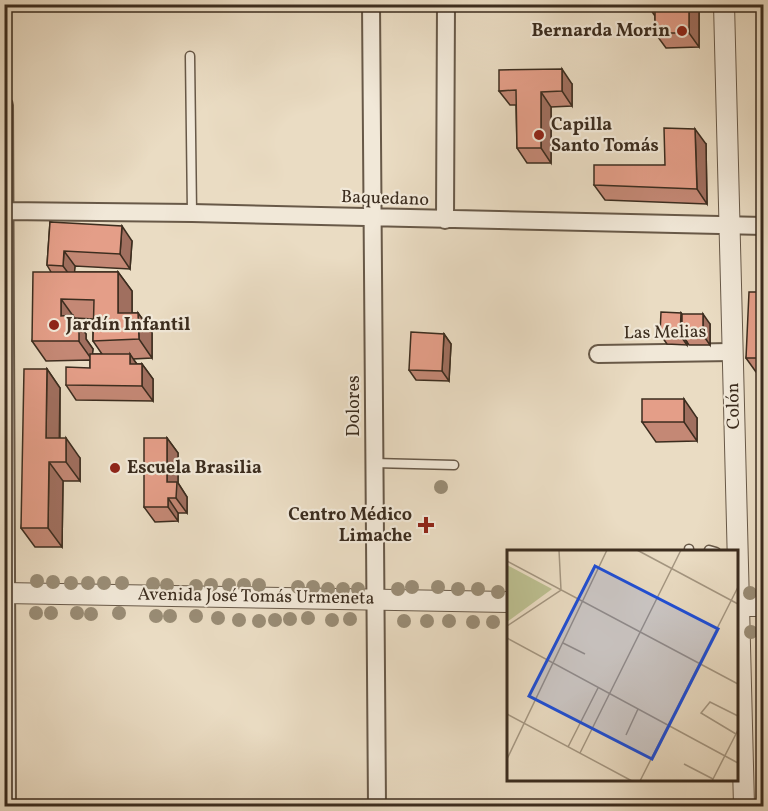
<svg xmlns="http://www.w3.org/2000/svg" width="768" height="811" viewBox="0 0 768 811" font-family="Vollkorn,serif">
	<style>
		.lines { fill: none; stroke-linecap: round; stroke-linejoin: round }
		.service-casing { stroke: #685948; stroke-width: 11 }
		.minor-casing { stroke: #685948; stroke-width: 20 }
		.tertiary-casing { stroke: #685948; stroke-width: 22 }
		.service { stroke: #f1e8d8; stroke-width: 8 }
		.minor { stroke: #f1e8d8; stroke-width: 16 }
		.tertiary { stroke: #f1e8d8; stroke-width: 20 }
		.tree { fill: #998c75 }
		.wall { fill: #c48875; stroke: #3c2d1f; stroke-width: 1.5; fill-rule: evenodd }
		.shaded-wall { fill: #a06f5f; stroke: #3c2d1f; stroke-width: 1.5 }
		.building { fill: #e49e88; stroke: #3c2d1f; stroke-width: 1.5 }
		.poi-dot { fill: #8f2418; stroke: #f1e8d8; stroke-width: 2 }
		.labels { text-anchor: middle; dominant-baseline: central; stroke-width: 4.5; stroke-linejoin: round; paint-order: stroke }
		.poi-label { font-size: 18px; font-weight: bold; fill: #3c2d1f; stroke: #f1e8d8; text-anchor: start }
		.street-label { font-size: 18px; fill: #3c2d1f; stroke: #f1e8d8 }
		.inset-road { fill: none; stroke: #a49681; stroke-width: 1.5 }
		.view { fill: #1d4ed8; fill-opacity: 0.15; stroke: #1d4ed8; stroke-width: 3 }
		.inset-edge { fill: none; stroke: #3c2d1f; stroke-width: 3 }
	</style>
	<rect width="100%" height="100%" fill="#eadcc3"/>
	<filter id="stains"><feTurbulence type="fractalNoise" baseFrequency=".00333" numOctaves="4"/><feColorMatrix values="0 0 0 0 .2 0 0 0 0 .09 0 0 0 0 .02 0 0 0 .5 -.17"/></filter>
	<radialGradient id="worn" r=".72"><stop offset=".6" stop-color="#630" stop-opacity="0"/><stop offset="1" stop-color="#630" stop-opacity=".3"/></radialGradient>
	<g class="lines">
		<defs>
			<path id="service" d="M190,56L192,213
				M374,463L454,465
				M689,549V552
				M709,550L716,552"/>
			<path id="minor" d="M371,4L377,806
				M4,105L7,806
				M4,211L192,213L764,226
				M445,220L446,4
				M598,354L732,352"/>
			<path id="tertiary" d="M724,4L744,806
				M4,593L508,602
				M736,606H764"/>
		</defs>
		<use href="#service" class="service-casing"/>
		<use href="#minor" class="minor-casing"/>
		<use href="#tertiary" class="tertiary-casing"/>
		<use href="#service" class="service"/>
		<use href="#minor" class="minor"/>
		<use href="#tertiary" class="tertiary"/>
	</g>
	<g class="tree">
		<circle cx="441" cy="487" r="7"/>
		<circle cx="37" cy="581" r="7"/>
		<circle cx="53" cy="582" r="7"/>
		<circle cx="71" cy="583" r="7"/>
		<circle cx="88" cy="583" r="7"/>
		<circle cx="104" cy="583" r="7"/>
		<circle cx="122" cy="583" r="7"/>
		<circle cx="153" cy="584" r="7"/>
		<circle cx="167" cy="585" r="7"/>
		<circle cx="211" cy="585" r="7"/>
		<circle cx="229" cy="585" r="7"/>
		<circle cx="244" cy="585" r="7"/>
		<circle cx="259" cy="585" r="7"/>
		<circle cx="196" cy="586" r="7"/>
		<circle cx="298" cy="587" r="7"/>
		<circle cx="313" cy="587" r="7"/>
		<circle cx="412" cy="587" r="7"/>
		<circle cx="438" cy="587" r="7"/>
		<circle cx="328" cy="589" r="7"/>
		<circle cx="343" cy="589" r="7"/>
		<circle cx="358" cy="589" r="7"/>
		<circle cx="398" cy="589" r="7"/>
		<circle cx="458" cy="589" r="7"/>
		<circle cx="478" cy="589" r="7"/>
		<circle cx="498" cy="592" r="7"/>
		<circle cx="750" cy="593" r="7"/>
		<circle cx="36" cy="613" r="7"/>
		<circle cx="51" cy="613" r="7"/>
		<circle cx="77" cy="613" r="7"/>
		<circle cx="119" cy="613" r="7"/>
		<circle cx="91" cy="614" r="7"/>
		<circle cx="156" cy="616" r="7"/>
		<circle cx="170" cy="616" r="7"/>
		<circle cx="196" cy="616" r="7"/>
		<circle cx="218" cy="618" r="7"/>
		<circle cx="308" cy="618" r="7"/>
		<circle cx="290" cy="619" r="7"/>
		<circle cx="350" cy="619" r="7"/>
		<circle cx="239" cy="620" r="7"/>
		<circle cx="275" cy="620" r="7"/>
		<circle cx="332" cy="620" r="7"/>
		<circle cx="259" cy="621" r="7"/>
		<circle cx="404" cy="621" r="7"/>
		<circle cx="427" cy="621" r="7"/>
		<circle cx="449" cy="621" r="7"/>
		<circle cx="473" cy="622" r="7"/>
		<circle cx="493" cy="622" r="7"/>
		<circle cx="751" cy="632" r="7"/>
	</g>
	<path class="wall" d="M647,4H699V47L666,48L655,33V16Z
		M572,84V106L551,107V163H527L517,148L516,105H510L499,91Z
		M706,144L707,204L605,200L594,185L665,165Z
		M50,222L132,241L130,269L75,266L74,272H118L132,291V313H138L152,332V358L133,359L137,364H142L153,379V401L76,400L66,385L90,368V360L46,361L32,341L51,272L47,265ZM75,318L93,319V341L102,354H92L93,349L86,339V334Z
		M764,292V373L756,372L746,358Z
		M681,313L682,315L710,324V345H689L687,342V345L667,344L660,334Z
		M444,334L451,344L449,381L416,380L409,370Z
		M47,369L60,388V438L80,458V481H63L62,547H35L21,528Z
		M697,418V441L656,442L642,422Z
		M167,438L178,453V483L187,497V513H178V521L155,522L144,507Z"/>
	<path class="shaded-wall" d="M689,4H699V47L689,33Z
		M562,69L572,84V106L562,91Z
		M541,92L551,107V163L541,148Z
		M695,129L706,144L707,204L697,189Z
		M122,226L132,241L130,269L120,254Z
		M64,251L75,266L74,281L63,266Z
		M118,272L132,291V332L118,313Z
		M61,299L86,334V339L93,349L92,360L61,316Z
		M138,313L152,332V358L139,339Z
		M681,313L688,323L682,335L687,342V345L680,335Z
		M703,314L710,324V345L703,335Z
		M444,334L451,344L449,381L442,371Z
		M130,354L140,369L130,364Z
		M142,364L153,379V401L142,386Z
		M47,369L60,388L59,457L46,438Z
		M684,399L697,418V441L684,422Z
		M66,438L80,458V481L66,462Z
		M167,438L178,453V483L187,497V513L176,498L167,482Z
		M49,462L63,481L62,547L48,528Z
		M168,498L178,513V521L168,507Z"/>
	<path class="building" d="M655,4H689V33H655Z
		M562,69V91L541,92V148H517L516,90L499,91V70Z
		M664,128L695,129L697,189L594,185V165H665Z
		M50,222L122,226L120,254L64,251L63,266L47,265Z
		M33,272H118V313H138L139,339L93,341L94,300L61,299V316L73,315L72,330H79V341H32Z
		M749,292H764V358H746Z
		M661,312L681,313L680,335L660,334Z
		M682,314H703V335H682Z
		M411,332L444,334L442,371L409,370Z
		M90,354H130V364H142V386L66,385V367L90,368Z
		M24,369H47L46,438H66V462H49L48,528H21Z
		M642,399H684V422H642Z
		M144,438H167V482H177L176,498H168V507H144Z"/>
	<g class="poi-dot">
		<circle cx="682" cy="31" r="6"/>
		<circle cx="539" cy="135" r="6"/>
		<circle cx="54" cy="325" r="6"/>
		<circle cx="115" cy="468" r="6"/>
		<path d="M423 516h6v6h6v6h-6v6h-6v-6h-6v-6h6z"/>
	</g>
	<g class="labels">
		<g class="poi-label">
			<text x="670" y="31" text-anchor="end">Bernarda Morin</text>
			<text x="551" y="125">Capilla<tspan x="551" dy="21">Santo Tomás</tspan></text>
			<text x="66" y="325">Jardín Infantil</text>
			<text x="127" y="468">Escuela Brasilia</text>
			<text x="412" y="515" text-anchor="end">Centro Médico<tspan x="412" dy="21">Limache</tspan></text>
		</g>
		<g class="street-label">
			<text transform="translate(385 199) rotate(2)">Baquedano</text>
			<text transform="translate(665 333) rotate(-1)">Las Melias</text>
			<text transform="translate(354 406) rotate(-90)">Dolores</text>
			<text transform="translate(734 406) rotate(-91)">Colón</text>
			<text transform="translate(256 597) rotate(1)">Avenida José Tomás Urmeneta</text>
		</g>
	</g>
	<g transform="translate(507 550)">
		<rect width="231" height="231" fill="#eadcc3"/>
		<path d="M0,15L45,39L0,72Z" fill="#bcbf90"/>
		<path class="inset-road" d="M130,0L231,54M0,11L231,134M0,76L54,40L52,0M0,88L231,213M56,93L78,104M0,164L125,231M229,184L194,163L203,152L231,166M119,185L131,159M61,197L91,138M73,203L174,0M0,209L100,0M177,214L206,229M133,231L231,37M205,231L231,180"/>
		<path class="view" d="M88,16L211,79L145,209L22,146Z"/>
		<rect width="231" height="231" class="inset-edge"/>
	</g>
	<rect width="768" height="811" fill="none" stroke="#eadcc3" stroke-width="24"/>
	<rect x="6" y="6" width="756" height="799" fill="none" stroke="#3c2d1f" stroke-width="3"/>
	<rect x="12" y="12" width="744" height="787" fill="none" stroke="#3c2d1f" stroke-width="1.5"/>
	<rect width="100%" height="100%" filter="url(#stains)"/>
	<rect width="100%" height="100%" fill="url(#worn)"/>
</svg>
